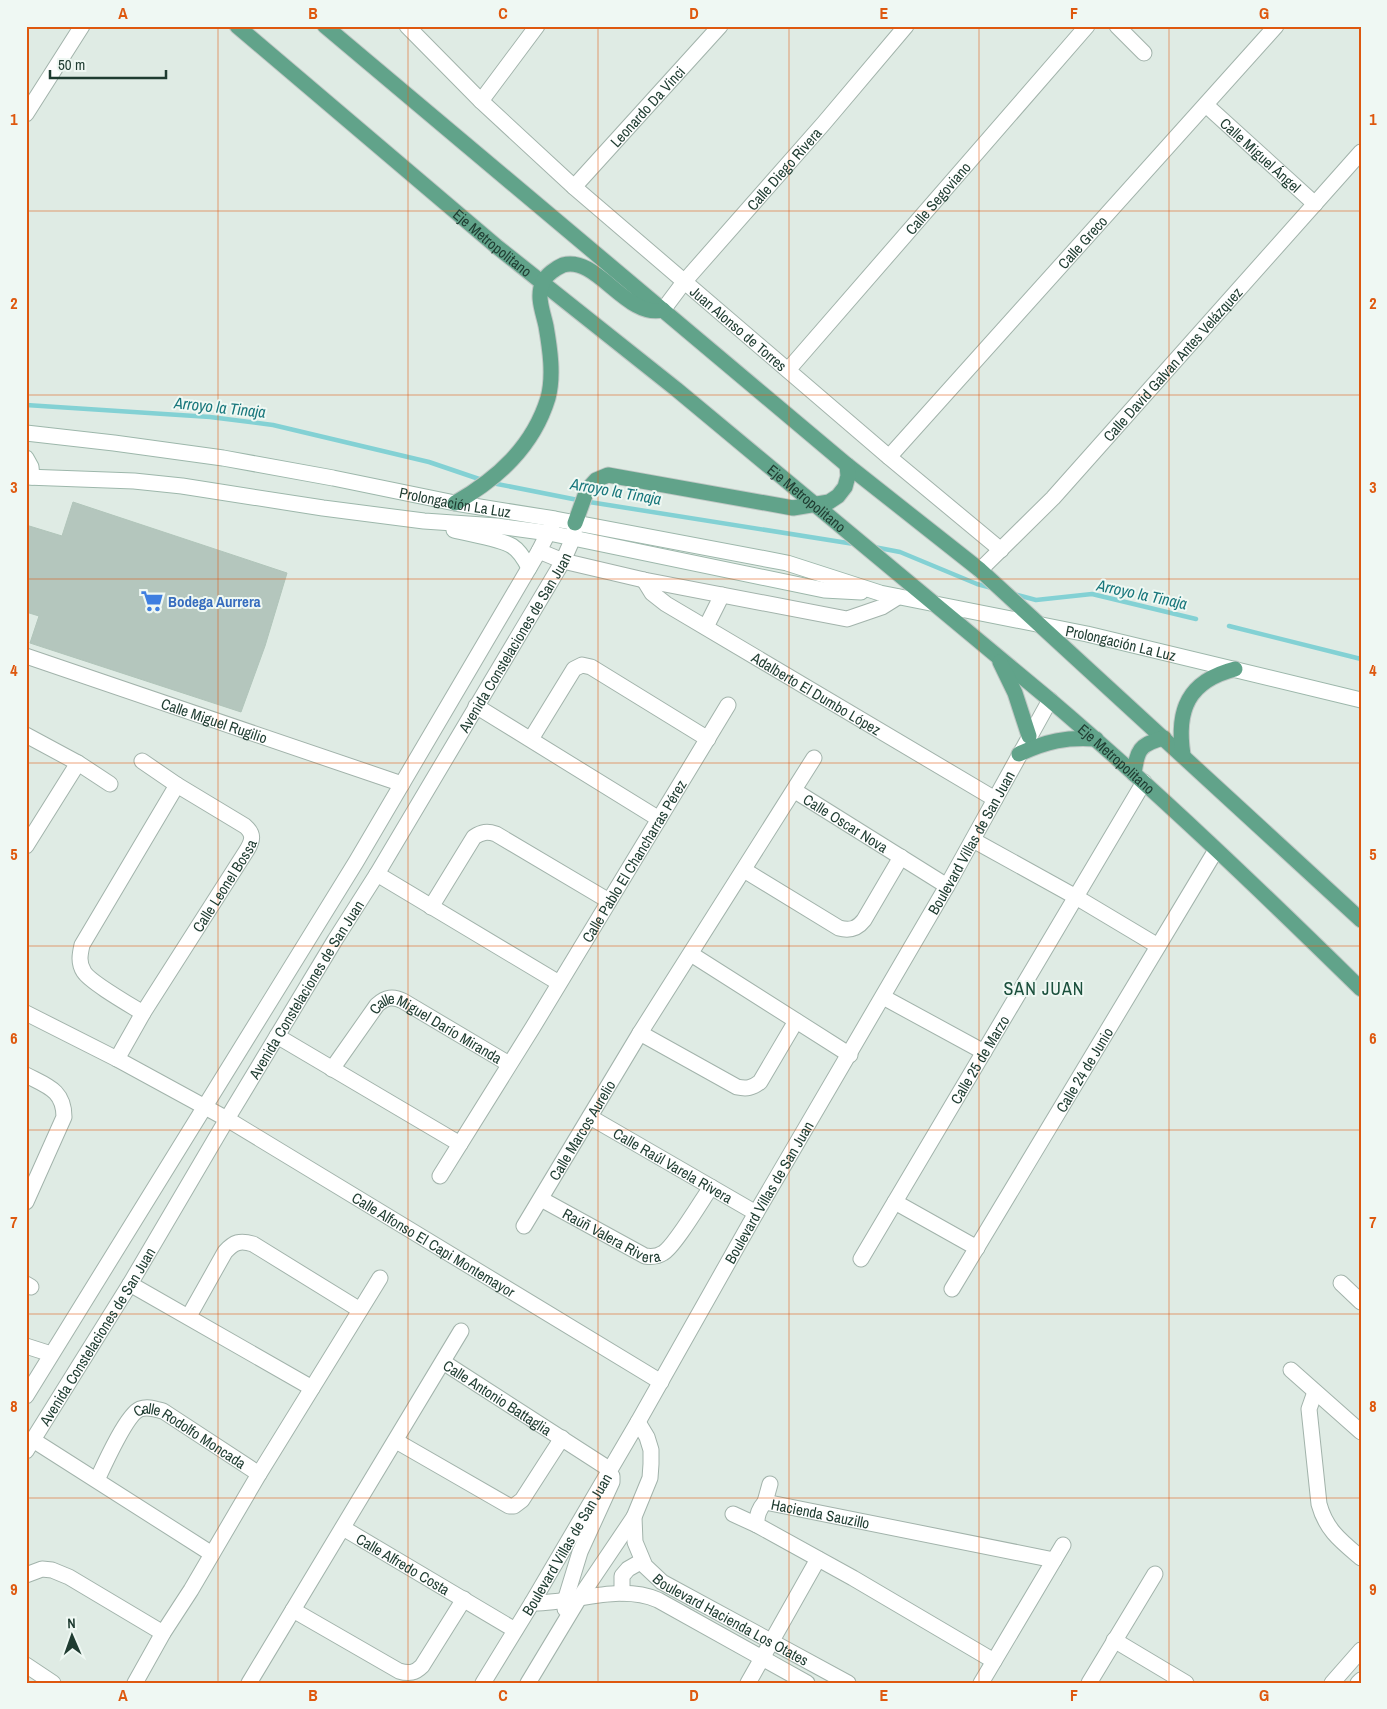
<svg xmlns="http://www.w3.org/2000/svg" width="1387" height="1709" viewBox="0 0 1387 1709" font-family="'Archivo Narrow',sans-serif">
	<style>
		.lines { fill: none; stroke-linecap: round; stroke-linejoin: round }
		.stream { stroke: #83d1d4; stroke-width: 4.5 }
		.building { fill: #b4c6bd; stroke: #b1c5ba }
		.minor-casing { stroke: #a2b3ab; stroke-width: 17 }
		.tertiary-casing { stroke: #a2b3ab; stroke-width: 17 }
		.secondary-casing { stroke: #9db7ab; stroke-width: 17 }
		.primary-casing { stroke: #c0c8c5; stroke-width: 17 }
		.minor { stroke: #fff; stroke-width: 15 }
		.tertiary { stroke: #fff; stroke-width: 15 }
		.secondary { stroke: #fff; stroke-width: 15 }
		.primary { stroke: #61a38a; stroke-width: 15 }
		.grid { fill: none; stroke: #de580e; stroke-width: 1; stroke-opacity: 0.55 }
		.labels { text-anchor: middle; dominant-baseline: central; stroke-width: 4; stroke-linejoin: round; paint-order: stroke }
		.street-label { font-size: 15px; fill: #1f3c31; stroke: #eff8f3 }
		.shop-label { font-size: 15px; font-weight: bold; fill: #366cbe; stroke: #eff8f3; text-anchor: start }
		.water-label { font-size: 16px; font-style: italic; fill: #17767b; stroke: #eff8f3 }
		.quarter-label { font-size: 18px; letter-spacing: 1px; fill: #1a4f3c; stroke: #eff8f3 }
		.neatline { fill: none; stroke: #de580e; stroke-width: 2 }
		.grid-label { font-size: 16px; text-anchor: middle; font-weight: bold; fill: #de580e }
	</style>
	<rect width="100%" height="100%" fill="#dfebe4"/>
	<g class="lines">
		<path class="stream" d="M26,405L210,417L273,425L429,462L482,480
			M492,483L583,501L854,544
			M874,547L900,552L977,584L992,588
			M1014,594L1036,600L1092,594L1196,619
			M1229,626L1361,659"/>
	</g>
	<path class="building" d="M73,502L287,573L265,646L241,712L30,643L39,616L26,612V525L62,536Z"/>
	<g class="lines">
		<defs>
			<g id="minor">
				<path id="s1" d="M407,26L481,101L574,187L889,457L1001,550"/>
				<path d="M1117,26L1144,53"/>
				<path d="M481,101L537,26"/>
				<path id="s2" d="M1206,105L1315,204"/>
				<path d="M26,114L82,26"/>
				<path id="s3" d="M574,187L720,26"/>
				<path id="s4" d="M663,310L684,282L824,123L906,26"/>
				<path id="s5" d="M788,370L1087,26"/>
				<path id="s6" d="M889,457L1276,26"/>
				<path d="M539,551L563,561L644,580L847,619L882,607L898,597"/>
				<path id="s7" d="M980,570L1053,498L1361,152"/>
				<path id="s8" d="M644,580L652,593L666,604L995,799"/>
				<path d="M706,627L722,595"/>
				<path id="s9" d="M26,656L402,784"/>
				<path d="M476,706L659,819"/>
				<path d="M26,735L78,763L110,784"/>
				<path d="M531,739L574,669L582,665L591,667L708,739"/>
				<path id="s10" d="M795,791L947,886"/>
				<path d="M973,840L1076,897L1158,946"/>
				<path d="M26,846L78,763"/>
				<path d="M744,870L839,928C850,931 857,929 864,920L901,857"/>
				<path d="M377,874L559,983"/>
				<path d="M431,907L474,837C482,832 487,831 496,834L609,901"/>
				<path d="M691,954L850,1055"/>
				<path d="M883,997L984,1052"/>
				<path id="s11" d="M26,1013L117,1059L227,1119L661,1382"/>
				<path d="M143,1013C130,1005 90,982 84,972C78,963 80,954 82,945L177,785"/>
				<path d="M640,1033L737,1087C747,1089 752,1088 760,1082L796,1021"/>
				<path d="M277,1036L460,1144"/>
				<path id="s12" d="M117,1059L143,1013L247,850C253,840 254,834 245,826L177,785L142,761"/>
				<path id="s13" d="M332,1069L377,1005C386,997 393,996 403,1001L509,1064"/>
				<path d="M26,1075C47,1086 64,1090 64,1117L26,1202"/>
				<path id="s14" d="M590,1117L756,1213"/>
				<path id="s15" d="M440,1176L533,1027L728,705"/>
				<path id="s16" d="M541,1199L645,1256C651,1257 657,1257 663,1253C674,1247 702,1200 711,1187"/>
				<path d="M895,1202L977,1248"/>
				<path id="s17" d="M524,1226L640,1033L814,758"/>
				<path id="s18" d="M861,1259L1144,782"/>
				<path d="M1341,1283L1361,1302"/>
				<path d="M26,1284L31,1287"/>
				<path d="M130,1284L312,1388"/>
				<path id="s19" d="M952,1289L1216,850"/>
				<path d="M189,1316L225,1252C234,1242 240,1240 253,1244L360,1310"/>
				<path d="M26,1346L51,1354"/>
				<path id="s20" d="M443,1362L609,1469"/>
				<path d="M1291,1370L1361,1432"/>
				<path d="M1315,1392L1309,1409L1319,1504C1326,1530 1341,1541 1361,1558"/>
				<path d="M33,1440L212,1554"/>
				<path d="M396,1441L509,1506H514L522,1500L562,1438"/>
				<path id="s21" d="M97,1480C104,1465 127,1414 140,1409C148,1406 155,1409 163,1411L259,1474"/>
				<path d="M765,1502L770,1484"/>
				<path d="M733,1514L757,1525"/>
				<path id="s22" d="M343,1528L515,1630"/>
				<path d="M26,1575L42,1569L52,1570L69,1577L163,1633"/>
				<path d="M293,1610L399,1671C409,1674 415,1673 422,1666L464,1599"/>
				<path d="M1114,1640L1186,1683"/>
				<path id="s23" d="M994,1661L853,1578L757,1525C756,1516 759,1509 765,1502L1054,1560"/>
				<path d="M26,1665L53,1683"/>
				<path d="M135,1683L163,1633L191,1590L259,1474L380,1278"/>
				<path d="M249,1683L461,1331"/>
				<path d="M748,1683L818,1559"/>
				<path d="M981,1683L1063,1545"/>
				<path d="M1089,1683L1155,1574"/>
				<path d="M1332,1683L1361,1650"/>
				<path d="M1358,1683L1361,1680"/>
			</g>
			<g id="tertiary">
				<path d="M26,1396L356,862L539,551L553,523"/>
				<path id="s24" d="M638,1422L647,1437L651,1450V1464L650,1478L634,1517L635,1542L645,1566L662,1582L848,1683"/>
				<path id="s25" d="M26,1451L130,1284L227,1119L335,940L377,874L563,561L573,538L575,527"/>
				<path d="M622,1593V1576L628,1569L642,1561"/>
				<path d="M532,1603C574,1604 618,1583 658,1600L807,1683"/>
				<path d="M565,1609V1601L580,1552L612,1482V1476"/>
				<path id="s26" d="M483,1683L532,1603L638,1422L756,1213L947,886L1050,700"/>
				<path d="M528,1683L578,1600L634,1517"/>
			</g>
			<g id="secondary">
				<path id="s27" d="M26,433L114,443L223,458L333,478L455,503L555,519L787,563L880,593L1087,634L1361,700"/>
				<path d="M26,458L31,467L32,477"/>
				<path d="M26,477L134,481L182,486L323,508L424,521L497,526L549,533L824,590L861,592"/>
				<path d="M454,530C469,534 501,539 512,546C520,551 525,560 529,568"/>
			</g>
			<g id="primary">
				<path id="s28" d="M237,26L496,246L676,389L1050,700C1158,792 1260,890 1361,989"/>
				<path d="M325,26L847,465L980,570L1361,920"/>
				<path d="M455,503C497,479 533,447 548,398C554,376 550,349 546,326C543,312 536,296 543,282C546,275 556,268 563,265C597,255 626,319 663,310"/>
				<path d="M575,523L587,490L596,480L608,475L793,508L829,502L838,496L845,487L848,476L847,465"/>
				<path d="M1000,662L1015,693L1029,736"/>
				<path d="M1019,754C1047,741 1066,737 1096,739"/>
				<path d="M1183,755C1176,710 1188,681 1235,669"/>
				<path d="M1134,774C1137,751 1139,744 1164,738"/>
			</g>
		</defs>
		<use href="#minor" class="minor-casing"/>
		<use href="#tertiary" class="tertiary-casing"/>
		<use href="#secondary" class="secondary-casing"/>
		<use href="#primary" class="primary-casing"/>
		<use href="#minor" class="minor"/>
		<use href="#tertiary" class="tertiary"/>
		<use href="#secondary" class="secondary"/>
		<use href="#primary" class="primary"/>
	</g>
	<path class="grid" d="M218,26V1683M408,26V1683M598,26V1683M789,26V1683M979,26V1683M1169,26V1683M26,211H1361M26,395H1361M26,579H1361M26,763H1361M26,946H1361M26,1130H1361M26,1314H1361M26,1498H1361"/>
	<defs>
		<symbol id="supermarket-bare" viewBox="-9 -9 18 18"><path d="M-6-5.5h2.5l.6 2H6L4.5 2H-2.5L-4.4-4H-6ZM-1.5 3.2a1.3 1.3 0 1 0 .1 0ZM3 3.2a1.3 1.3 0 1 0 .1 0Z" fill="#3f7fe0" stroke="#eff8f3" stroke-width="2.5" paint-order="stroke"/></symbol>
	</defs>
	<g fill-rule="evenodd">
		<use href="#supermarket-bare" x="136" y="585" width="32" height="32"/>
	</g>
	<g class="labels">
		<g class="street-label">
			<text stroke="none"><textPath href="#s3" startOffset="109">Leonardo Da Vinci</textPath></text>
			<text stroke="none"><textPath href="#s2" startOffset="74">Calle Miguel Ángel</textPath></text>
			<text stroke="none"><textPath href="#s4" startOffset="186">Calle Diego Rivera</textPath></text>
			<text stroke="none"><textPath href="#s5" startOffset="228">Calle Segoviano</textPath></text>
			<text stroke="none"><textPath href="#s28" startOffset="335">Eje Metropolitano</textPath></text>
			<text stroke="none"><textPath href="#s6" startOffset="289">Calle Greco</textPath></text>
			<text stroke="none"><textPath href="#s1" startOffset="449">Juan Alonso de Torres</textPath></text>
			<text stroke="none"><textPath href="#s7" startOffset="282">Calle David Galvan Antes Velázquez</textPath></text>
			<text stroke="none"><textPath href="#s28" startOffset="740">Eje Metropolitano</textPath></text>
			<text stroke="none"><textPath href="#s27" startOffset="435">Prolongación La Luz</textPath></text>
			<text stroke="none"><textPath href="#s25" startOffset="945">Avenida Constelaciones de San Juan</textPath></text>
			<text stroke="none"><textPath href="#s27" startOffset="1116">Prolongación La Luz</textPath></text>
			<text stroke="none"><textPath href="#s8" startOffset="208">Adalberto El Dumbo López</textPath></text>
			<text stroke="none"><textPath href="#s9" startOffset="199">Calle Miguel Rugilio</textPath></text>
			<text stroke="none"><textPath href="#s28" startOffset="1145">Eje Metropolitano</textPath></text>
			<text stroke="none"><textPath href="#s10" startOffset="60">Calle Oscar Nova</textPath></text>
			<text stroke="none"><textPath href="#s26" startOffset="972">Boulevard Villas de San Juan</textPath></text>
			<text stroke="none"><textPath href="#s15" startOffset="370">Calle Pablo El Chancharras Pérez</textPath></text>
			<text stroke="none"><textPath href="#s12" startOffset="204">Calle Leonel Bossa</textPath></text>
			<text stroke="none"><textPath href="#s25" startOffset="540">Avenida Constelaciones de San Juan</textPath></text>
			<text stroke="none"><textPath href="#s13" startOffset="145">Calle Miguel Darío Miranda</textPath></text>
			<text stroke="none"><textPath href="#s18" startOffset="232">Calle 25 de Marzo</textPath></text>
			<text stroke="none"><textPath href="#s19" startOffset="256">Calle 24 de Junio</textPath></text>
			<text stroke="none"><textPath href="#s17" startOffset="112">Calle Marcos Aurelio</textPath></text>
			<text stroke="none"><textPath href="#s14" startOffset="96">Calle Raúl Varela Rivera</textPath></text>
			<text stroke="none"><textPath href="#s26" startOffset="568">Boulevard Villas de San Juan</textPath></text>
			<text stroke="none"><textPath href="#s16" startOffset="80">Raúñ Valera Rivera</textPath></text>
			<text stroke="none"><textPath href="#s11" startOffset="469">Calle Alfonso El Capi Montemayor</textPath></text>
			<text stroke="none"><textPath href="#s25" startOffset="135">Avenida Constelaciones de San Juan</textPath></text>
			<text stroke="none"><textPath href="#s20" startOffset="65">Calle Antonio Battaglia</textPath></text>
			<text stroke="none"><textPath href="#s21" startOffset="141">Calle Rodolfo Moncada</textPath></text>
			<text stroke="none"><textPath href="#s23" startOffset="355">Hacienda Sauzillo</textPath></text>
			<text stroke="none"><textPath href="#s26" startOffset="162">Boulevard Villas de San Juan</textPath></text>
			<text stroke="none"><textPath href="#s22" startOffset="70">Calle Alfredo Costa</textPath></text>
			<text stroke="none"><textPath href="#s24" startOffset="254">Boulevard Hacienda Los Otates</textPath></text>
		</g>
		<g class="shop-label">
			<text x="168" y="601">Bodega Aurrera</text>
		</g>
		<g class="water-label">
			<text transform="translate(220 407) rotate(6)">Arroyo la Tinaja</text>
			<text transform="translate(616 491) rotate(10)">Arroyo la Tinaja</text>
			<text transform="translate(1142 594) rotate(12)">Arroyo la Tinaja</text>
		</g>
		<g class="quarter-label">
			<text x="1044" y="988">SAN JUAN</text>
		</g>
	</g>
	<rect width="1387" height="1709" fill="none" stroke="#eff8f3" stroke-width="55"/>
	<g transform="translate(72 1636) rotate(358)" stroke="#eff8f3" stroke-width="4" paint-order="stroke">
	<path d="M0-4L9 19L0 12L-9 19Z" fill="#1f3c31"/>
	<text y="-8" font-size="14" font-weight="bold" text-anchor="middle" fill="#1f3c31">N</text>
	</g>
	<path d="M50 70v8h116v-8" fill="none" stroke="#1f3c31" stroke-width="2.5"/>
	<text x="58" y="70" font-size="15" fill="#1f3c31" stroke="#eff8f3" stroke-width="4" paint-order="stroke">50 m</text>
	<rect x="28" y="28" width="1332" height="1654" class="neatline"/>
	<g class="grid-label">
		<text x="123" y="19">A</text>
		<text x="313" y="19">B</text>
		<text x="503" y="19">C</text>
		<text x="694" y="19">D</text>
		<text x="884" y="19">E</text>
		<text x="1074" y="19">F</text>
		<text x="1264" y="19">G</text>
		<text x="14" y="125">1</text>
		<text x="1373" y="125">1</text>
		<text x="14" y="309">2</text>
		<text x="1373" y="309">2</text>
		<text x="14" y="493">3</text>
		<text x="1373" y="493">3</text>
		<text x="14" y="676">4</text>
		<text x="1373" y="676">4</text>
		<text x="14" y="860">5</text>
		<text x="1373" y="860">5</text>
		<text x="14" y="1044">6</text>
		<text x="1373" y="1044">6</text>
		<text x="14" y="1228">7</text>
		<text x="1373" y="1228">7</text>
		<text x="14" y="1412">8</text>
		<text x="1373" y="1412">8</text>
		<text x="14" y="1595">9</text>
		<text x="1373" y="1595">9</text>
		<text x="123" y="1701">A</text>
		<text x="313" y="1701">B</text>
		<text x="503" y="1701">C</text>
		<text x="694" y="1701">D</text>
		<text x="884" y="1701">E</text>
		<text x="1074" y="1701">F</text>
		<text x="1264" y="1701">G</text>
	</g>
</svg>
